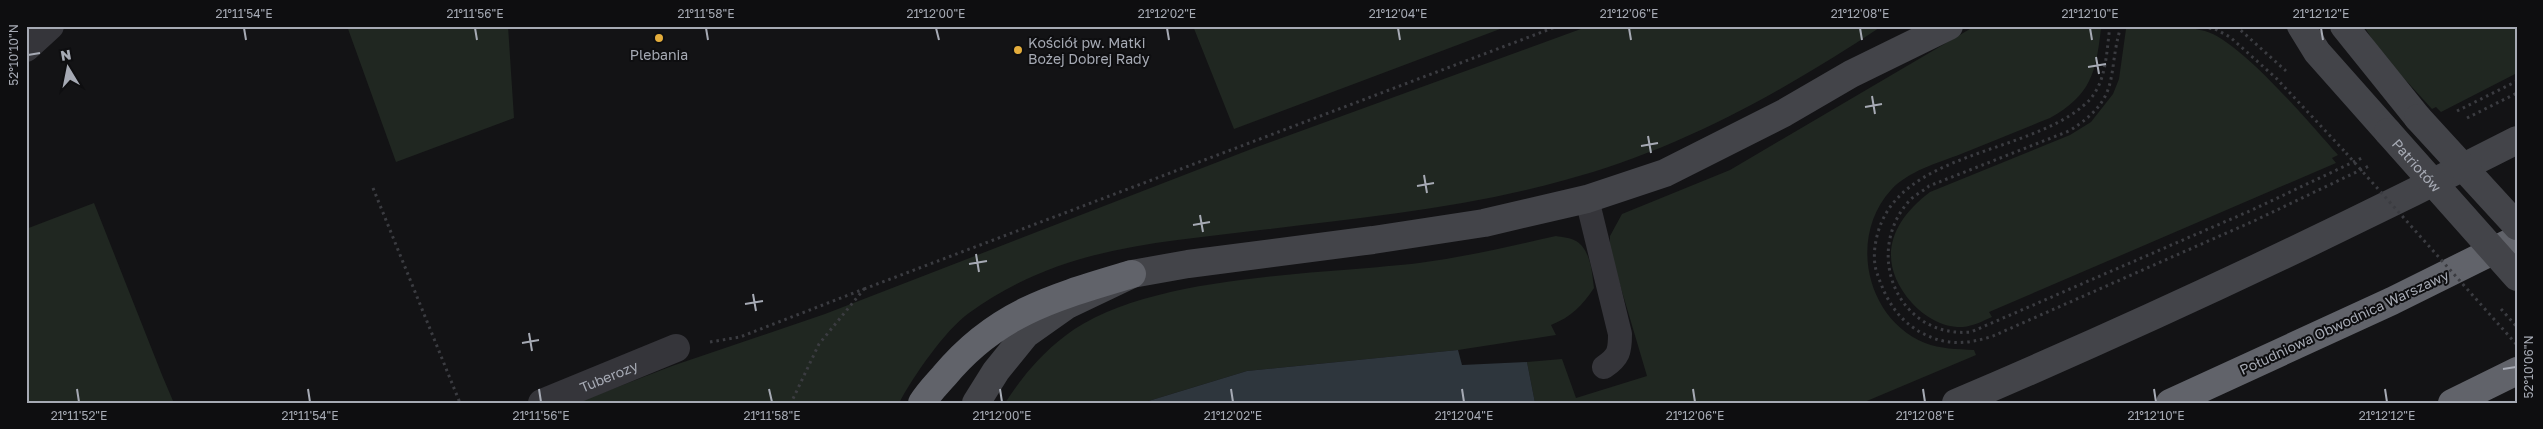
<svg xmlns="http://www.w3.org/2000/svg" width="2543" height="429" viewBox="0 0 2543 429" font-family="'Golos Text',sans-serif">
	<style>
		.green { fill: #202721 }
		.water { fill: #2e363d }
		.lines { fill: none; stroke-linecap: round; stroke-linejoin: round }
		.path { stroke: #3b3c41; stroke-width: 3; stroke-dasharray: 2.5 4; stroke-linecap: butt }
		.service { stroke: #35353a; stroke-width: 24 }
		.minor { stroke: #35353a; stroke-width: 28 }
		.secondary { stroke: #434449; stroke-width: 28 }
		.motorway { stroke: #61636a; stroke-width: 28 }
		.path-bridge { stroke: #3b3c41; stroke-width: 3; stroke-dasharray: 2.5 4; stroke-linecap: butt }
		.secondary-bridge { stroke: #434449; stroke-width: 28 }
		.ticks { fill: none; stroke: #a6aab4; stroke-width: 2 }
		.poi-dot { fill: #e4ad3c; stroke: #0e0e10; stroke-width: 2 }
		.labels { text-anchor: middle; dominant-baseline: central; stroke-width: 4; stroke-linejoin: round; paint-order: stroke }
		.poi-label { font-size: 14px; fill: #a6aab4; stroke: #0e0e10; text-anchor: start }
		.street-label { font-size: 14px; fill: #a6aab4; stroke: #0e0e10 }
		.neatline { fill: none; stroke: #a6aab4; stroke-width: 2 }
		.ticks-label { font-size: 12px; text-anchor: middle; fill: #a6aab4 }
	</style>
	<rect width="100%" height="100%" fill="#131315"/>
	<path class="green" d="M347,26H508L514,118L396,162Z
		M1193,26H1508L1234,129Z
		M1589,26H1882C1784,91 1679,150 1565,180C1468,207 1368,217 1269,229C1159,243 1063,245 969,313C945,330 913,377 899,403H576L672,366L825,314L1254,148Z
		M1975,26H2091L2101,28C2096,73 2091,95 2050,118C2020,130 1991,142 1961,154C1938,163 1908,171 1891,190C1848,237 1866,319 1925,343C1940,349 1957,349 1974,350L1976,355L1862,403H1535L1527,362L1562,359L1576,398L1647,376L1610,251V236L1622,214L1730,170Z
		M2130,26C2155,26 2181,25 2205,31C2241,41 2311,125 2338,155L2332,158L2336,163L1989,312L1992,317C1983,321 1973,326 1963,327C1943,328 1925,317 1912,303C1876,262 1889,223 1930,192L2070,135L2091,122L2113,94L2119,79L2126,29Z
		M2364,26H2517V73L2441,112L2436,107L2432,109L2380,52Z
		M94,203L162,375L173,401L26,403V229Z
		M1556,236C1562,237 1571,238 1576,241C1591,250 1592,273 1594,288C1582,306 1571,317 1551,325L1556,335L1458,350L1247,371L1142,403H1005C1022,377 1040,355 1065,336C1145,274 1319,275 1419,263C1465,257 1511,246 1556,236Z"/>
	<path class="water" d="M1458,350L1462,365L1527,362L1535,403H1142L1247,371Z"/>
	<g class="lines">
		<path class="path" d="M2110,26C2106,54 2107,87 2083,106C2025,155 1897,152 1877,236C1874,248 1873,262 1877,273C1886,300 1898,321 1924,334C1947,346 1969,344 1993,336L2256,220L2371,165
			M2121,26C2106,76 2123,97 2069,131L1929,186C1923,191 1915,195 1910,200C1862,252 1898,339 1971,332L2252,210L2364,157
			M2196,26L2215,29L2230,37L2276,78L2346,153
			M2236,26L2286,71
			M2457,111L2517,81
			M2467,118L2517,93
			M373,188L460,403
			M864,289L1558,26
			M710,342L740,337L864,289L819,344L791,403"/>
		<path class="service" d="M1587,199L1620,334C1620,351 1619,357 1604,367"/>
		<g class="minor">
			<path d="M26,48L50,26"/>
			<path id="s1" d="M542,403L676,348"/>
		</g>
		<path class="secondary" d="M2301,26L2317,52L2388,132
			M2344,26L2418,118
			M976,403L996,371L1026,334L1067,305L1132,274L1188,264L1373,240L1484,223L1587,199L1665,173L1784,113L1851,74L1949,26
			M1956,403C2146,322 2333,234 2517,140"/>
		<path class="motorway" d="M922,403C928,393 936,385 944,376C997,312 1055,297 1132,274
			M2170,403L2392,301L2517,239
			M2452,403L2517,371"/>
		<path class="path-bridge" d="M2346,153L2517,345
			M2501,309L2517,327"/>
		<g class="secondary-bridge">
			<path d="M2418,118L2517,226"/>
			<path id="s2" d="M2388,132L2517,277"/>
		</g>
	</g>
	<path class="ticks" d="M244,28L246,40M475,28L477,40M706,28L708,40M936,28L939,40M1167,28L1169,40M1398,28L1400,40M1629,28L1631,40M1860,28L1862,40M2090,28L2092,40M2321,28L2323,40M28,55L40,53M2096,57L2099,74M2088,67L2106,64M1872,96L1875,114M1865,107L1882,104M1648,136L1651,153M1641,146L1658,143M1424,175L1427,193M1417,186L1434,183M1200,215L1203,232M1193,225L1210,222M976,254L979,272M969,264L987,261M753,294L756,311M745,304L763,301M529,333L532,351M522,343L539,340M2503,369L2516,367M77,389L79,402M308,389L310,402M539,389L541,402M769,389L772,402M1000,389L1002,402M1231,389L1233,402M1462,389L1464,402M1693,389L1695,402M1923,389L1925,402M2154,389L2156,402M2385,389L2387,402"/>
	<g class="poi-dot">
		<circle cx="659" cy="38" r="5"/>
		<circle cx="1018" cy="50" r="5"/>
	</g>
	<g class="labels">
		<g class="poi-label">
			<text x="1028" y="42">Kościół pw. Matki<tspan x="1028" dy="16">Bożej Dobrej Rady</tspan></text>
			<text x="659" y="54" text-anchor="middle">Plebania</text>
		</g>
		<g class="street-label">
			<text stroke="none"><textPath href="#s2" startOffset="44">Patriotów</textPath></text>
			<text transform="translate(2344 322) rotate(-25)">Południowa Obwodnica Warszawy</text>
			<text stroke="none"><textPath href="#s1" startOffset="72">Tuberozy</textPath></text>
		</g>
	</g>
	<rect width="2543" height="429" fill="none" stroke="#0e0e10" stroke-width="55"/>
	<g transform="translate(68 68) rotate(350)" stroke="#0e0e10" stroke-width="4" paint-order="stroke">
	<path d="M0-4L9 19L0 12L-9 19Z" fill="#a6aab4"/>
	<text y="-8" font-size="14" font-weight="bold" text-anchor="middle" fill="#a6aab4">N</text>
	</g>
	<rect x="28" y="28" width="2488" height="374" class="neatline"/>
	<g class="ticks-label">
		<text x="244" y="18">21°11'54"E</text>
		<text x="475" y="18">21°11'56"E</text>
		<text x="706" y="18">21°11'58"E</text>
		<text x="936" y="18">21°12'00"E</text>
		<text x="1167" y="18">21°12'02"E</text>
		<text x="1398" y="18">21°12'04"E</text>
		<text x="1629" y="18">21°12'06"E</text>
		<text x="1860" y="18">21°12'08"E</text>
		<text x="2090" y="18">21°12'10"E</text>
		<text x="2321" y="18">21°12'12"E</text>
		<text transform="translate(14 55) rotate(-90)" y="4">52°10'10"N</text>
		<text transform="translate(2529 367) rotate(-90)" y="4">52°10'06"N</text>
		<text x="79" y="420">21°11'52"E</text>
		<text x="310" y="420">21°11'54"E</text>
		<text x="541" y="420">21°11'56"E</text>
		<text x="772" y="420">21°11'58"E</text>
		<text x="1002" y="420">21°12'00"E</text>
		<text x="1233" y="420">21°12'02"E</text>
		<text x="1464" y="420">21°12'04"E</text>
		<text x="1695" y="420">21°12'06"E</text>
		<text x="1925" y="420">21°12'08"E</text>
		<text x="2156" y="420">21°12'10"E</text>
		<text x="2387" y="420">21°12'12"E</text>
	</g>
</svg>
